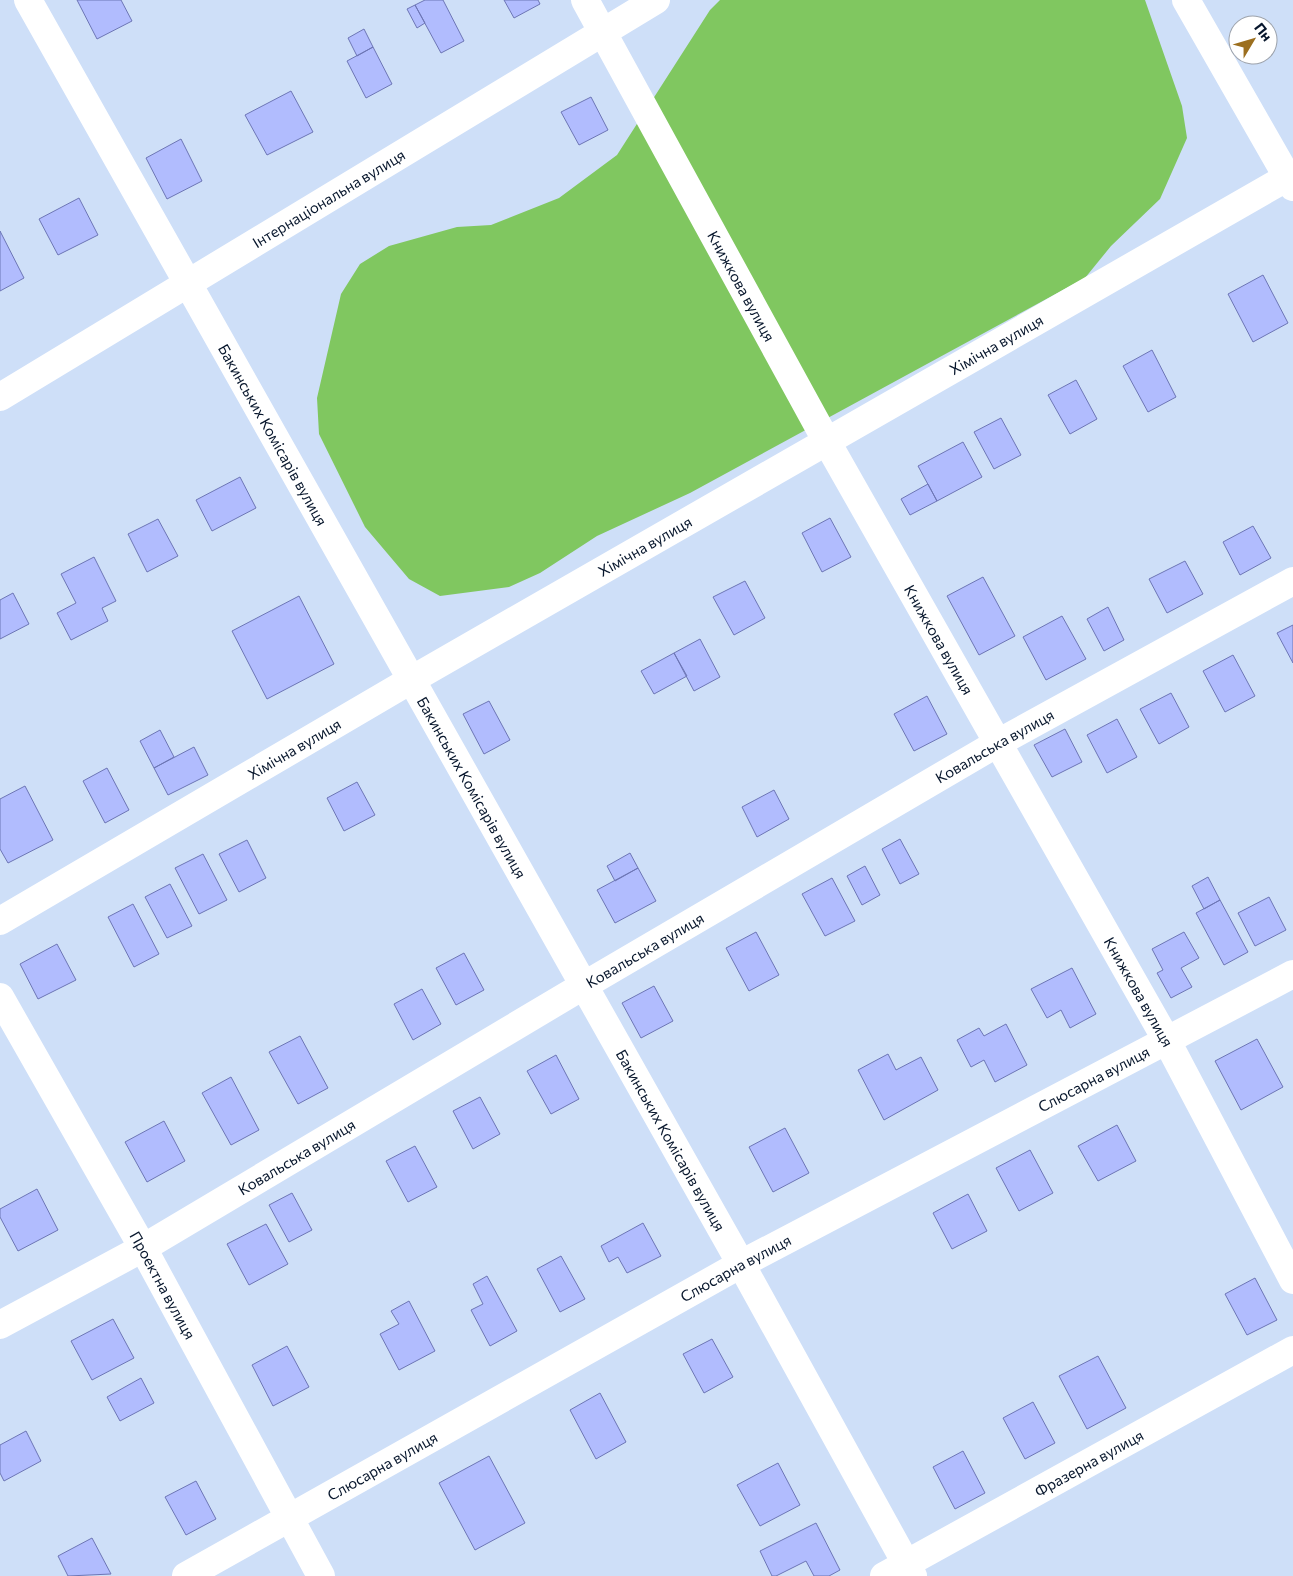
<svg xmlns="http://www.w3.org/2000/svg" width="1293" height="1576" viewBox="0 0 1293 1576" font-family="Commissioner,sans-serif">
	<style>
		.green { fill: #80c760 }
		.building { fill: #b1bcfe; stroke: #6d76b5 }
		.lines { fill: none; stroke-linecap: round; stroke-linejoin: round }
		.minor { stroke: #fff; stroke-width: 28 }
		.labels { text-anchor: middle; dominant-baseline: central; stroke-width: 4; stroke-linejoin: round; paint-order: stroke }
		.street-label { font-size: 15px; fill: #07162c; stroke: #fff }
	</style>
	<rect width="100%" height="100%" fill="#cedff8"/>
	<path class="green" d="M720,0H1145L1182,106L1187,138L1160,199L1111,246L1085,278L690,493L597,536L540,573L509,587L440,596L409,579L365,527L319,434L317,398L341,294L360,264L389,246L457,227L491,225L559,198L617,155L710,10Z"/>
	<path class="building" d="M77,0H121L132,21L97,39Z
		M425,0H443L464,41L441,53L415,5Z
		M504,0H538L540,4L514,18Z
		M415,5L425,23L417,28L407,9Z
		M364,29L373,47L357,56L348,38Z
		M373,47L392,84L366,98L347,61Z
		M291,91L313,132L267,155L245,115Z
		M591,97L608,130L579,145L561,112Z
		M181,139L202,181L167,199L146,158Z
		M79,198L98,235L58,255L39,219Z
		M0,231L24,278L0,291Z
		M1263,275L1288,323L1253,342L1228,294Z
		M1152,350L1176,397L1148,412L1123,366Z
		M1076,380L1097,419L1070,434L1048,395Z
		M1001,418L1021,455L994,469L974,432Z
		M963,442L982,477L937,501L918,466Z
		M240,477L256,508L212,531L196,500Z
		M928,484L937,501L910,515L901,499Z
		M830,518L851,557L822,572L802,533Z
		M158,519L178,556L147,572L128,534Z
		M1253,526L1271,558L1240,575L1223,542Z
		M94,557L116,601L102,608L108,621L71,640L57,613L76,603L61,574Z
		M1185,561L1203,594L1167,613L1149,579Z
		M983,577L1015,636L979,655L947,596Z
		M745,581L765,618L734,635L713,597Z
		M13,593L29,624L0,639V600Z
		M299,596L334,664L267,699L232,631Z
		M1108,607L1124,640L1104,651L1087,619Z
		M1062,616L1086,659L1046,680L1023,637Z
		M1293,625V663L1277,633Z
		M700,639L720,677L694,691L674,653Z
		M674,653L687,676L654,694L641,671Z
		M1233,655L1255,696L1225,712L1203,671Z
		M1171,693L1189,727L1159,744L1140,709Z
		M927,696L947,734L914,751L894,714Z
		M489,701L510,740L484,754L463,714Z
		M1117,719L1137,757L1107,773L1087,735Z
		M1065,729L1082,762L1052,777L1034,745Z
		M160,730L174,757L154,768L140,741Z
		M194,747L208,775L168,795L154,768Z
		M107,768L129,810L105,823L83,781Z
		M357,782L375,815L344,831L327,798Z
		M25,786L53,840L8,863L0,849V799Z
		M774,790L789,819L757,837L742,807Z
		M900,839L919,874L900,884L882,849Z
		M247,840L266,878L239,892L219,854Z
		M630,853L638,868L615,881L607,866Z
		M203,854L227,900L199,914L175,868Z
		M865,866L880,895L862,905L847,876Z
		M638,868L656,901L615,923L597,890Z
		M1208,877L1220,900L1204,909L1192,886Z
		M832,878L855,921L825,936L802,894Z
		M170,884L192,926L167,938L145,897Z
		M1269,897L1286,930L1255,946L1238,913Z
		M1220,900L1248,952L1224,965L1196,913Z
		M133,904L159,954L134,967L108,917Z
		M756,932L779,975L749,991L726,948Z
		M1184,932L1199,958L1181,968L1192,987L1171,998L1157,973L1163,970L1152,949Z
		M57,944L76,980L38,999L20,964Z
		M464,953L484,990L456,1005L436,968Z
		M1072,968L1096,1014L1070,1028L1061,1010L1047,1018L1031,989Z
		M654,986L673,1021L641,1038L622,1003Z
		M422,989L441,1024L413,1040L394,1004Z
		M1006,1024L1027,1065L995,1082L984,1060L971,1067L957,1040L979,1028L984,1036Z
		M300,1036L328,1088L298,1104L269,1052Z
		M1257,1039L1283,1087L1241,1110L1215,1061Z
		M888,1054L896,1070L921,1057L938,1090L884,1120L858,1070Z
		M556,1055L579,1099L551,1114L527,1071Z
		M231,1077L259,1130L231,1145L202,1093Z
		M480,1097L500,1134L473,1149L453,1111Z
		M164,1121L185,1161L147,1182L125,1142Z
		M1117,1125L1136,1161L1098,1181L1078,1146Z
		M785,1128L809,1173L773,1192L749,1147Z
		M415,1146L437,1187L408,1202L386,1161Z
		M1030,1150L1053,1193L1019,1211L996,1168Z
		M37,1189L58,1230L18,1251L0,1217V1209Z
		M292,1193L312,1230L289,1242L269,1205Z
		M968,1194L987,1231L952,1249L933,1213Z
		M643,1223L661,1256L627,1273L618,1257L609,1262L601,1246Z
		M266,1224L288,1264L249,1285L227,1244Z
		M561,1256L585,1299L560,1312L537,1269Z
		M487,1276L517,1331L490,1346L471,1310L483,1304L473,1284Z
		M1255,1278L1277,1320L1247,1335L1225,1294Z
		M409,1301L435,1351L399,1370L380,1334L399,1324L391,1311Z
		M113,1319L134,1358L92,1380L71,1341Z
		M712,1339L733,1377L704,1393L683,1354Z
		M287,1346L309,1387L273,1406L252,1365Z
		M1098,1356L1126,1408L1087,1429L1059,1376Z
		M141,1378L154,1403L120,1421L107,1397Z
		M600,1393L626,1442L596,1459L570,1410Z
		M1033,1402L1055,1443L1025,1459L1003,1418Z
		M26,1431L41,1461L4,1481L0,1473V1445Z
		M963,1451L985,1493L955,1509L933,1467Z
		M489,1456L525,1523L475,1550L439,1483Z
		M778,1463L800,1505L760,1526L737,1485Z
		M196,1481L216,1519L186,1535L165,1497Z
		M816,1523L840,1570L829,1576H814L806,1561L776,1576H772L760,1551Z
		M92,1538L111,1574L68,1576L58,1556Z"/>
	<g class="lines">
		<g class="minor">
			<path id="s1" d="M28,0L741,1264L913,1576"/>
			<path id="s2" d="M585,0L827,442L1167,1041L1293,1280"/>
			<path d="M1186,0L1293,187"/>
			<path id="s3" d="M0,397L656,0"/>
			<path id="s4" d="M0,921L411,680L1293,174"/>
			<path id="s5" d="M0,997L143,1248L321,1576"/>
			<path id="s6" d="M0,1325L143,1248L583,986L996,744L1293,581"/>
			<path id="s7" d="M186,1576L741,1264L1293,974"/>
			<path id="s8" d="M884,1576L1293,1350"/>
		</g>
	</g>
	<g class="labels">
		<g class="street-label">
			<text stroke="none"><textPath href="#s3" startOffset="384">Інтернаціональна вулиця</textPath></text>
			<text stroke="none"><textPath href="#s2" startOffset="326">Книжкова вулиця</textPath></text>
			<text stroke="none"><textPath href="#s4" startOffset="1151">Хімічна вулиця</textPath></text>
			<text stroke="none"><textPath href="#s1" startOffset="499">Бакинських Комісарів вулиця</textPath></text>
			<text stroke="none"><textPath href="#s4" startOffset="746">Хімічна вулиця</textPath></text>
			<text stroke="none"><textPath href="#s2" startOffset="731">Книжкова вулиця</textPath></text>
			<text stroke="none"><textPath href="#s6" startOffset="1151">Ковальська вулиця</textPath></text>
			<text stroke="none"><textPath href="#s4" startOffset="341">Хімічна вулиця</textPath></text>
			<text stroke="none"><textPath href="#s1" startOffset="904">Бакинських Комісарів вулиця</textPath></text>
			<text stroke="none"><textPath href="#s6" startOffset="746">Ковальська вулиця</textPath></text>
			<text stroke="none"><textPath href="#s2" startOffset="1136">Книжкова вулиця</textPath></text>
			<text stroke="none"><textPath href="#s7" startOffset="1035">Слюсарна вулиця</textPath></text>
			<text stroke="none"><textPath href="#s1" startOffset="1309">Бакинських Комісарів вулиця</textPath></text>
			<text stroke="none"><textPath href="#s6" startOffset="341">Ковальська вулиця</textPath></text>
			<text stroke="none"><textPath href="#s7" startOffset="630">Слюсарна вулиця</textPath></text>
			<text stroke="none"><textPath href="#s5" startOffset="331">Проектна вулиця</textPath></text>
			<text stroke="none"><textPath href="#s8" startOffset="234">Фразерна вулиця</textPath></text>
			<text stroke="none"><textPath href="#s7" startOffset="225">Слюсарна вулиця</textPath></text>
		</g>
	</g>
	<g transform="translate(1253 40) rotate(52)"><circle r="24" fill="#ffffff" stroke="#9ca2ab"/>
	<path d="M0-4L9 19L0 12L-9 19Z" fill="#9c6f1f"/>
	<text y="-8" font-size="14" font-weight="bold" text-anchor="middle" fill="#07162c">Пн</text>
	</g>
</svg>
